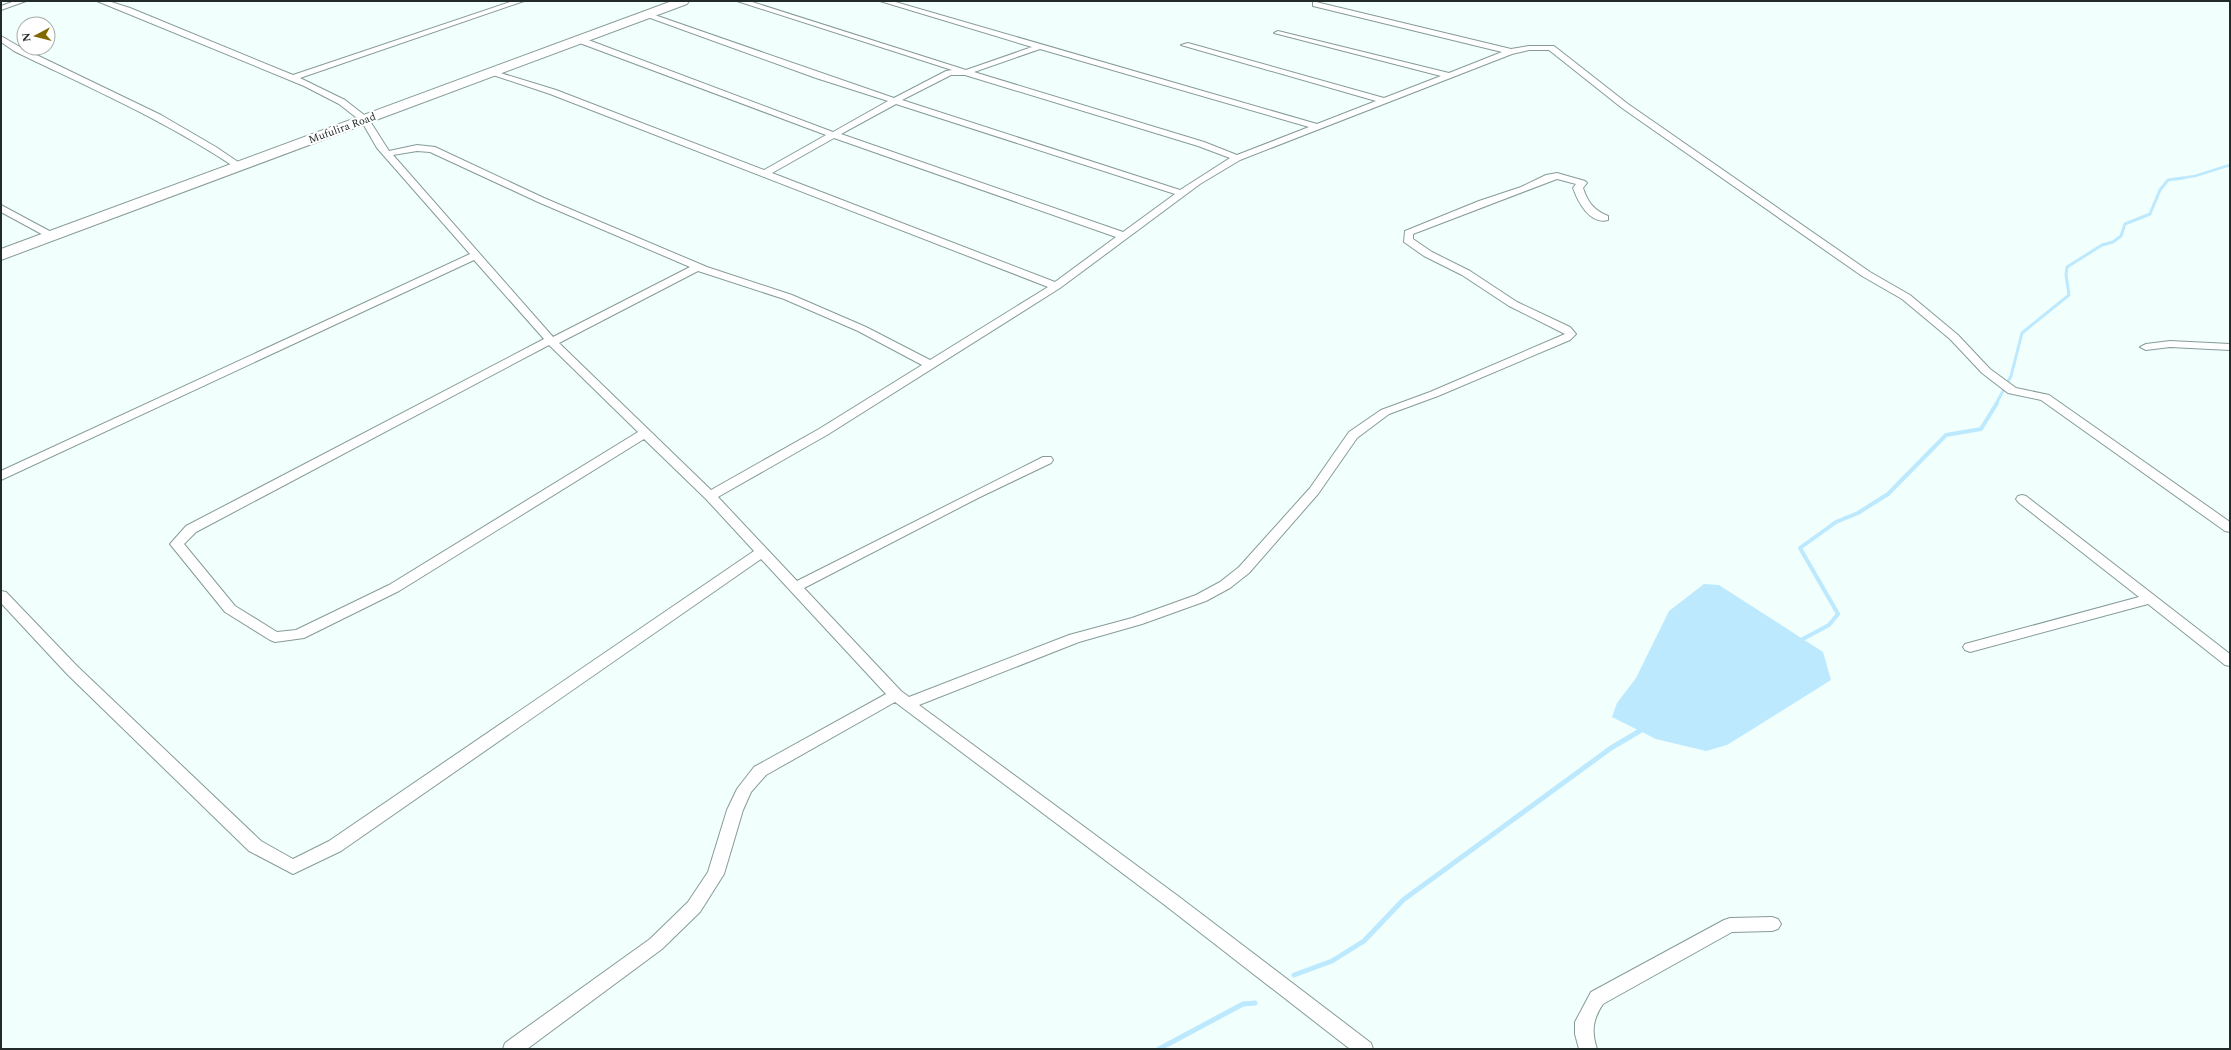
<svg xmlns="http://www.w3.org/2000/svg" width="2231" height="1050" viewBox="0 0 2231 1050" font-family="Spectral,serif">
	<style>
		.water { fill: #bde9fe }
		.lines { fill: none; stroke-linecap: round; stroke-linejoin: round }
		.stream-far3 { stroke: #bde9fe; stroke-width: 2.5 }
		.stream-far2 { stroke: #bde9fe; stroke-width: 3 }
		.stream-far1 { stroke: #bde9fe; stroke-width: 4 }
		.stream { stroke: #bde9fe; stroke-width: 5 }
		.street-casing { stroke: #869b99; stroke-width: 2 }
		.primary-casing { stroke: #869b99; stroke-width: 2 }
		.street { fill: #fff; fill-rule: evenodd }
		.primary { fill: #fff; fill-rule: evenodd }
		.labels { text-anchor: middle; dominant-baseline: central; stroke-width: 4; stroke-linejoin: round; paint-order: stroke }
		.far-street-label { font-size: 11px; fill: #222b2a; stroke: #fff }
	</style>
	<rect width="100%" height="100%" fill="#f1fffd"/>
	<path class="water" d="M1704,584L1719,585L1823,652L1831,680L1727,745L1706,751L1656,739L1612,717L1617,703L1636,678L1669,611Z"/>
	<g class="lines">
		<path class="stream-far3" d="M2176,179L2195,176L2230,165"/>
		<path class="stream-far2" d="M1996,404L2011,376L2022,333L2069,295L2066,275L2067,267L2102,245L2113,242L2121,236L2125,224L2150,214L2160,190L2168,180L2183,178"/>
		<path class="stream-far1" d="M1799,641L1829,625L1838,614L1800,548L1836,522L1858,513L1888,494L1946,435L1981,429L1997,403"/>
		<path class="stream" d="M1294,975L1332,961L1364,941L1403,900L1611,748L1643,729
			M1159,1049L1243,1004L1255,1003"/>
		<defs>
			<path id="street" d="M15,1H26L1,10V6Z
				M97,1H108L130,8L293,75L513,1H524L300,78L345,100L368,118L389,151L417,145L435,147L544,198L707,267L792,295L866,327L930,360L1048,287L550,94L487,73L494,71L556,90L764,170L826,135L577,42V38H583L833,132L888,101L816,78L642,15L649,13L894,98L946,71L952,70L737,1H749L966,70L1032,47L880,1H892L1317,124L1376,101L1181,45L1188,43L1384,98L1441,76L1274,33L1278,31L1449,73L1502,52L1313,6V2H1316L1511,49L1529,46H1554L1628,104L1870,272L1910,295L1958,335L1990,369L2016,388L2049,395L2230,522V532L2225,531L2041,400L2008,393L1982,373L1950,339L1902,299L1862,276L1622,108L1549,50H1529L1512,54L1240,160L1200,184L1060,288L827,435L718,497L797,581L1043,457H1051L1053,460L1051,463L978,498L804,588L901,691L909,697L1069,635L1132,618L1196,595L1220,582L1239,567L1310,488L1349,432L1381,410L1430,392L1565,334L1509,306L1462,275L1424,256L1404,242L1405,231L1479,201L1521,187L1546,175L1557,173L1585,181L1587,183L1583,188C1588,203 1594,210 1608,216V220C1590,225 1578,202 1573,188L1576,184L1557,179L1413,234V239L1432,252L1470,271L1517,302L1570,327L1576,334L1570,340L1438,396L1389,414L1357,438L1318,494L1249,573L1230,588L1206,601L1142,624L1079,642L919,705L1178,896L1371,1043L1373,1049H1350L1166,906L895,702L766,775L751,792L743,810L724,874L700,912L662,949L527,1049H503L505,1043L650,939L688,902L708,872L727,810L737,789L754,767L886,694L761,559L341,851L293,874L249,851L67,674L1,603V591L6,592L77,666L261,841L293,859L329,841L754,551L706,499L644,439L399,591L304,638L275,642L270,640L225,612L170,544L186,526L544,339L474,260L1,480V471L470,254L377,148L362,122L339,104L304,86ZM1040,49L1309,127L1237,155L1204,142L974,72ZM951,75H965L1198,146L1230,158L1180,190L902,100ZM896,104L1175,194L1123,232L841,134ZM834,138L1116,237L1055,282L772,173ZM417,151L430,152L538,202L690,267L553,337L393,155ZM698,271L784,299L858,331L922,365L819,429L711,490L559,343ZM549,345L638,432L389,585L296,630L277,632L235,606L184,544L196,532Z
				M1,36L20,47L161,115L216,147L244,166L236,168C166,121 90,88 14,51L1,42Z
				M1,205L55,234L57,236L55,238H49L1,212Z
				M2170,341L2230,344V350L2170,347L2146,350L2140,347L2146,344Z
				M2022,495L2026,496L2230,654V666L2225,665L2148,604L1970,652L1965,650L1963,647L1965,644L2139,597L2018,502L2016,499L2018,496Z
				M1772,917L1778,919L1781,924L1778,929L1772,931L1732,932L1603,1004C1593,1019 1591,1031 1597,1049H1579L1575,1034V1022L1591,992L1724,920L1730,918Z"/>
			<path id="primary" d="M672,1H689L687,4L1,260V249Z"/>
		</defs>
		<use href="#street" class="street-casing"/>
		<use href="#primary" class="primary-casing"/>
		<use href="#street" class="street"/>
		<use href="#primary" class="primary"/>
	</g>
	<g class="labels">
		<g class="far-street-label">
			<text transform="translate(342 128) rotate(-20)">Mufulira Road</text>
		</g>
	</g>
	<rect width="2231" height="1050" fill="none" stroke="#222b2a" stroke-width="4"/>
	<g transform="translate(36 36) rotate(263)"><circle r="19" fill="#ffffff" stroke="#a7aaaa"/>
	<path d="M0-3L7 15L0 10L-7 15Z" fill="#826800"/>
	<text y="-6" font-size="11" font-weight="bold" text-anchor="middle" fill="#222b2a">N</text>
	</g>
</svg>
